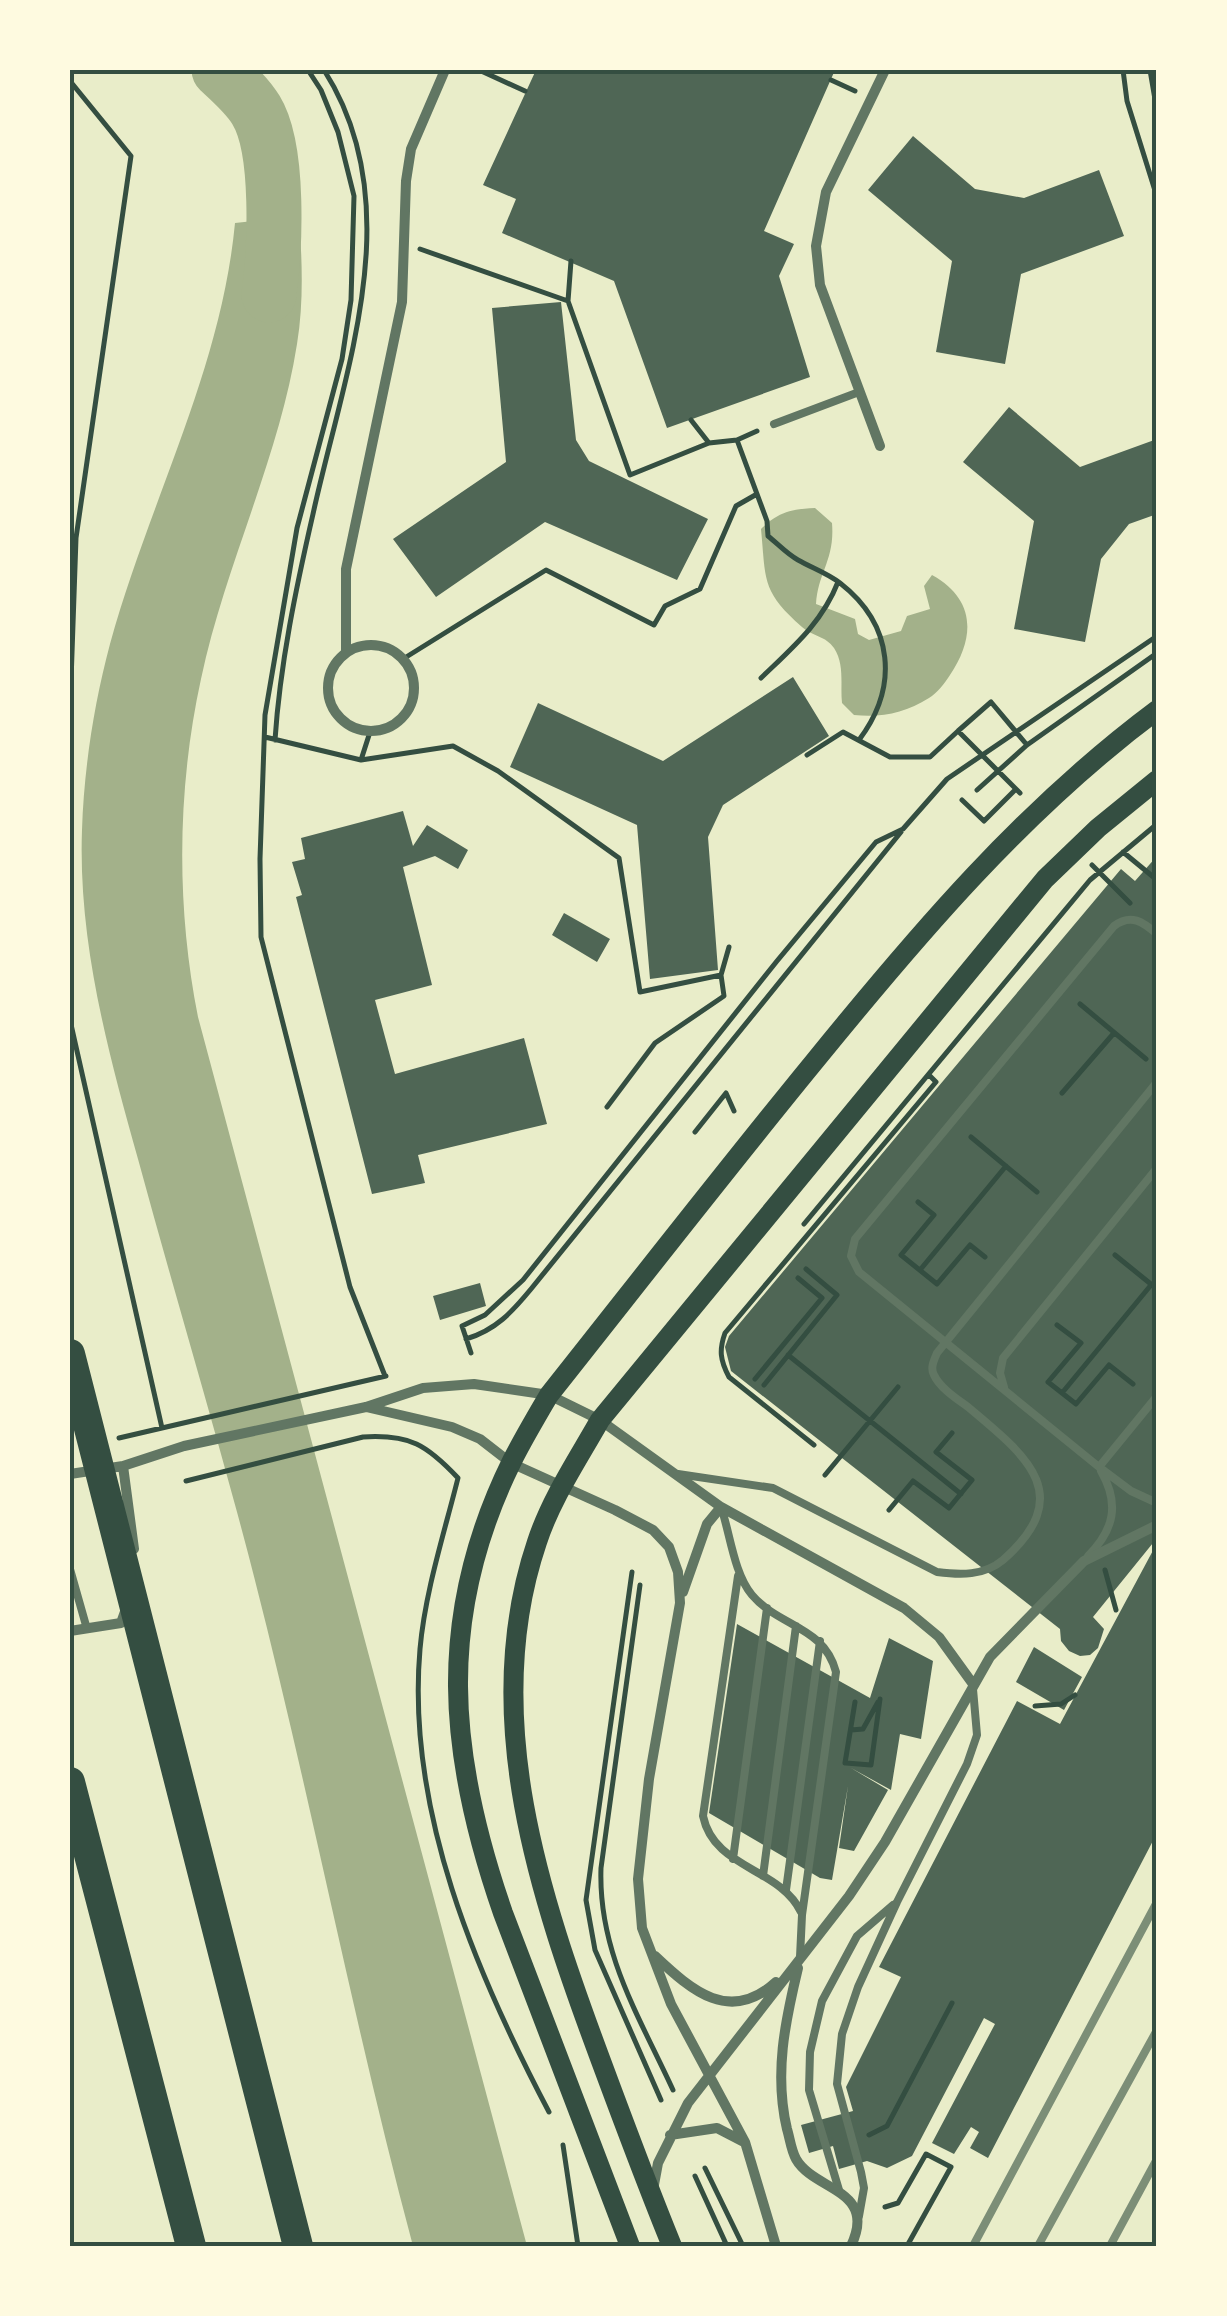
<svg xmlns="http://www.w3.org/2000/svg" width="1227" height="2316" viewBox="0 0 1227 2316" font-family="Cabin,sans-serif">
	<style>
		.water { fill: #a3b18a }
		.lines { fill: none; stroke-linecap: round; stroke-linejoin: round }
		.river { stroke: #a3b18a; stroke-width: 55 }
		.building { fill: #4f6655 }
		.path { stroke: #344e41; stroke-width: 5 }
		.service { stroke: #617663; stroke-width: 8 }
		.minor { stroke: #617663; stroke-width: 10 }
		.secondary { stroke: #344e41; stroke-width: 20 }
		.motorway { stroke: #344e41; stroke-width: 30 }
		.rail { stroke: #7c8e77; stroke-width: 8 }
		.neatline { fill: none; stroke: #344e41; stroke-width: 4 }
	</style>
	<rect width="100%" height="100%" fill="#e9edc9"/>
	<path class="water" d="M299,216C302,259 304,301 297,344C279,459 225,565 201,679C177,789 176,906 198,1017L527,2246H413C348,2003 303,1755 237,1512C205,1394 170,1277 138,1159C108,1052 78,942 82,830C84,768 94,704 110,644C149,502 221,371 235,223Z
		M815,508L832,523C835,560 818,572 816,604L855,619L858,634L869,640L901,631L907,616L930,609L924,586L932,575C975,599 976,636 950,675C945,683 937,693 929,698C905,713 881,718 854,715L842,703C840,685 845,665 834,648C826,636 812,636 802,627C761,591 766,580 761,529C778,512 792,509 815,508Z"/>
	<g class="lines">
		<path class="river" d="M219,70C232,82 247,95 256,110C280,149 275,249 269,295"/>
	</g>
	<path class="building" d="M536,70H835L764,231L794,244L779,276L810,377L667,428L614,281L502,233L516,199L483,185Z
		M913,136L975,189L1024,198L1099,170L1124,236L1021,274L1005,364L936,352L952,261L868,190Z
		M561,302L576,440L589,461L708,519L677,580L545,522L436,597L393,539L506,462L492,308Z
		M1009,407L1080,467L1157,439V514L1129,524L1101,559L1085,642L1014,629L1034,521L963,462Z
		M793,677L829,736L723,805L708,837L718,970L650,979L637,825L510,767L538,703L663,761Z
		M403,811L413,846L427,825L468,850L458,869L435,856L403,867L432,985L375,1000L395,1074L524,1038L547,1124L418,1155L425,1183L372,1194L296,897L302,895L292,862L305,859L301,838Z
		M1157,856V1538L1093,1617L1104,1629L1098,1648L1090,1655L1080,1656L1069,1651L1061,1641L1060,1629L731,1371L725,1347L729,1336L1121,869L1135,881Z
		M564,913L610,939L597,962L552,935Z
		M480,1283L486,1306L440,1320L433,1296Z
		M1157,1543V1833L988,2158L970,2148L979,2132L971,2127L954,2154L932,2143L995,2024L984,2018L912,2156L887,2168L867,2161L839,2169L833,2146L809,2153L801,2125L853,2111L846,2087L901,1977L879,1967L1017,1701L1060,1724Z
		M737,1624L870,1698L889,1638L933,1661L921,1739L900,1734L891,1790L851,1768L888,1790L854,1851L839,1848L848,1786L832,1880L820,1878L709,1813Z
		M1034,1647L1082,1677L1064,1710L1016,1682Z"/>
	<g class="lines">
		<path class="path" d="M308,70L321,90L338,132L354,196L351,300L342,359L297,528L265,715L260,859L261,937L350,1287L385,1376
			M479,70L525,91
			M1123,70L1127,101L1157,197
			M1150,70L1157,111
			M831,80L855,91
			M70,81L131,156L76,538L70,710
			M420,249L568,301L630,475L709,443
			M568,301L571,261
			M691,420L709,443L737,440L767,521L768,536C778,544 787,554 798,560C812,568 827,573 840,583C894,625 899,687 859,740
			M737,440L757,431
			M403,659L546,570L654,625L665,606L700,589L736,506L757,494
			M761,678C792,648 822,623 838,582
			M265,737L361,760L453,746L498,771L619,858L640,992L721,975
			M275,740C280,664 296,588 313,514C344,372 411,206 324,70
			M807,755L843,732L890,757H930L958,731
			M361,760L370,732
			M977,790L1027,745L1157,653
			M1020,793L958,731L991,702L1027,745
			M962,800L984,821L1016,789
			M1123,852L1157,880
			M1092,865L1130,903
			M1080,1004L1146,1059
			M70,1020L162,1428
			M1062,1093L1114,1033
			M607,1107L655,1043L724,996L721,975L729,947
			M695,1132L726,1093L734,1111
			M971,1137L1037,1192
			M918,1202L934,1215L901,1255L937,1284L970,1245L985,1257
			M804,1224L1090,880L1157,824
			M1115,1255L1157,1289
			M920,1270L1006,1166
			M1057,1325L1081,1343L1048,1382L1076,1404L1109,1365L1133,1384
			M466,1339C496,1330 512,1312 531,1289L901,832
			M471,1353L462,1326L485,1315L523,1280L777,961L876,842L903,829L947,779L1157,636
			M788,1355L961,1494
			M755,1379L822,1298L798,1278
			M764,1385L837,1295L806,1269
			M1062,1393L1151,1285
			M119,1438L386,1376
			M814,1445L729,1377C720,1360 719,1350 725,1333L936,1082L929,1075
			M825,1475L898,1387
			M186,1481L363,1437C410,1434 427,1445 458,1478C444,1534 425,1592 420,1649C406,1810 476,1973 549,2112
			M889,1510L913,1481L949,1508L972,1480L936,1452L952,1433
			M1105,1570L1116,1610
			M632,1572L586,1900L595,1950L661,2100
			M640,1585L601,1868C598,1952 639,2016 673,2090
			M1035,1706L1061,1704L1075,1695
			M851,1730L863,1729L878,1702
			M845,1763L855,1702
			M846,1763L871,1765L880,1699
			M869,2135L887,2126L952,2003
			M563,2145L578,2246
			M705,2168L743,2246
			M695,2176L727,2246
			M885,2207L898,2203L926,2154L951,2167L907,2246"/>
		<path class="service" d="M774,424L859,392
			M1157,934C1143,922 1131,913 1114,926L855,1239L851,1256L859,1272L1099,1467L1131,1491L1157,1503
			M1004,1387L1000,1373L1003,1358L1157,1168
			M1099,1467L1157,1396
			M678,1474L773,1488L937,1572C960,1575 984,1576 1003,1560C1078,1494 1025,1455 968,1407C957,1399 940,1388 934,1375C930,1368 934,1360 937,1353L1157,1082
			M721,1507C730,1533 734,1574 752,1595C779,1627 824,1626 836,1672L802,1915L800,1957
			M1088,1556C1114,1530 1120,1504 1101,1471
			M70,1569L87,1629
			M738,1576L703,1816C714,1869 779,1867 801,1912
			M733,1859L767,1608
			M763,1876L796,1626
			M786,1890L820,1641
			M839,2190L809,2090L810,2052L822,2001L857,1936L893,1905
			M859,2216L864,2188L861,2172L837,2084L842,2034L858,1987L897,1902L967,1764L977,1735L973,1689"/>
		<path class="minor" d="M880,446L820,285L816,246L826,192L885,70
			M328 688a43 43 0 1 1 86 0a43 43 0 1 1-86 0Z
			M346,653V569L402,302L406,181L411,149L445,70
			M366,1407L452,1427L480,1439L511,1463L615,1510L653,1530L669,1547L678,1572L680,1603L649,1779L638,1879L642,1928L671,2004L745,2142L776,2246
			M123,1466L134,1549
			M70,1474L123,1466L184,1446L366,1407L423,1388L474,1384L549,1395L600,1420L721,1507L904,1608L939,1637L973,1684
			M683,1592L707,1524L721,1507
			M70,1631L121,1623L126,1609
			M655,1956C692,1991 730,2024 776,1982
			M798,1968C785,2022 774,2074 787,2129C790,2139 791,2150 796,2159C814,2191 878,2189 851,2246
			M670,2135L717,2128L744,2142
			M653,2190L658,2163L688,2103L849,1896L885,1842L990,1657L1084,1561L1157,1525"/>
		<path class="secondary" d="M630,2246L503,1913C448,1755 435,1617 512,1461C523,1439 536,1417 549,1395C637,1284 724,1172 814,1062C918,934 1024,809 1157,710
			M672,2246C647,2185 624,2123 601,2061C540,1897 478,1716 537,1542C551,1499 578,1459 600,1420L1045,879L1098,828L1157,780"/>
		<path class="motorway" d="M70,1354L298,2246
			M70,1782L191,2246"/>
		<path class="rail" d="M973,2246L1157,1902
			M1038,2246L1157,2030
			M1110,2246L1157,2159"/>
	</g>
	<rect width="1227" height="2316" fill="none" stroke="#fefae0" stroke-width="145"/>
	<rect x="72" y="72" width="1082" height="2172" class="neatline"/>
</svg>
